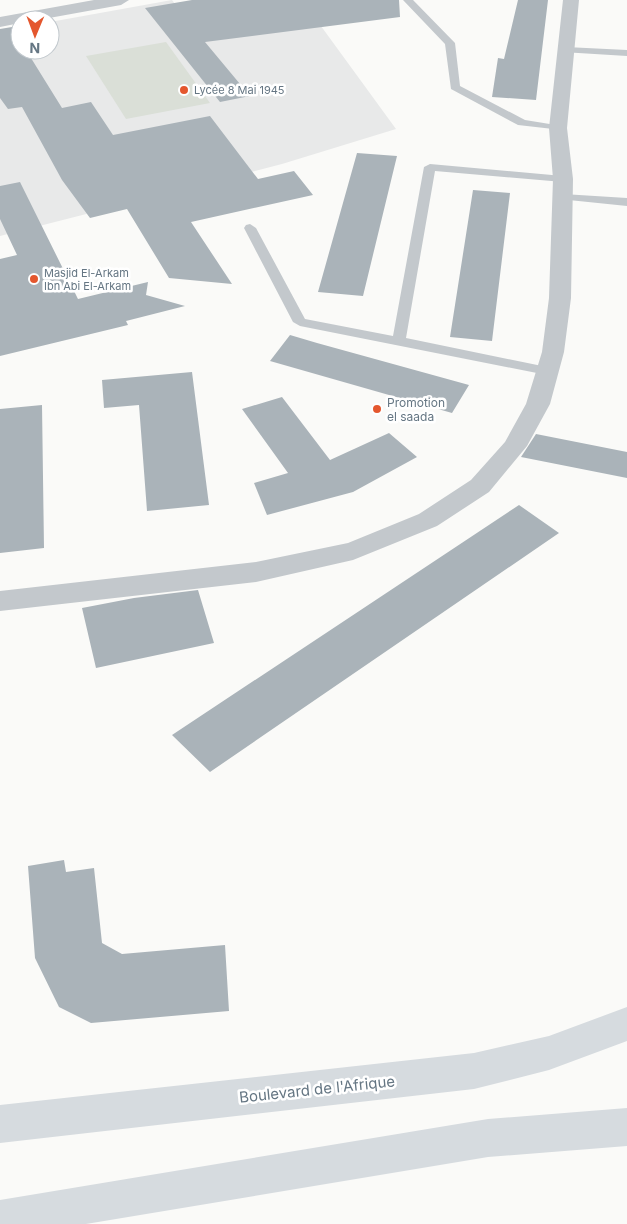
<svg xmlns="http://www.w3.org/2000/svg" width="627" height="1224" viewBox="0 0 627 1224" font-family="Inter,sans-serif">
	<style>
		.built { fill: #e8e9e9 }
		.green { fill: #dadfd7 }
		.building { fill: #aab3b9 }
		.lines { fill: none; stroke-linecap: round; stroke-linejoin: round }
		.service { fill: #c3c8cc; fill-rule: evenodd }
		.minor { fill: #c3c8cc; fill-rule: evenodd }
		.primary { fill: #d6dbdf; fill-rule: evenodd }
		.poi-dot { fill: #e4572e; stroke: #fff; stroke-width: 2 }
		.labels { text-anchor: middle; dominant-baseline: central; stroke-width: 5; stroke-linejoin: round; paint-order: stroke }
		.far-poi-label { font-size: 11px; fill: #657683; stroke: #fff; text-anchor: start }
		.poi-label { font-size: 12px; fill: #657683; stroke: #fff; text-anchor: start }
		.near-street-label { font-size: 15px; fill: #657683; stroke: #fff }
	</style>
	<rect width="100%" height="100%" fill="#fafaf8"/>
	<path class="built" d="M172,0L175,4L201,0H302L396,129L282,164L0,236V31L20,27V50H50V22Z"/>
	<path class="green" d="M166,42L210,103L126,119L86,56Z"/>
	<path class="building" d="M192,0H399L400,17L205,42L250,96L220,102L145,8Z
		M518,0H548L536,100L492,97L498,58L504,59Z
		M12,27L20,40V50H26L62,108L91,102L113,135L210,116L258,179L294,171L313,195L191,222L232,284L169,278L127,209L90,218L62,180L22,107L8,109L0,98V29Z
		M357,153L397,156L363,296L318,292Z
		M20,182L78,299L148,282L146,295L185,306L126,321L128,325L0,356V259L17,255L0,219V186Z
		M473,190L510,193L492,341L450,337Z
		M290,335L317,343L469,385L452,413L270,361Z
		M192,372L209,505L147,511L139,405L104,408L102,380Z
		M282,397L330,460L389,433L417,457L353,492L267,515L254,483L288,473L242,409Z
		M42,405L44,548L0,553V409Z
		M536,434L627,452V478L521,457Z
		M519,505L559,533L210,772L172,735Z
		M198,590L214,643L96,668L82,608L134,598Z
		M64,860L66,872L94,868L102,943L122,954L225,945L229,1011L91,1023L59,1007L35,958L28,866Z"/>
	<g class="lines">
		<path class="service" d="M403,0H413L455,43L460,86L525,120L562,126V130L518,125L451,89L445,44Z
			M566,47L627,50V56L562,52L561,50Z
			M430,164L563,176L569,179L563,182L435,171L406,338L547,367L552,368L554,371L552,374L547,375L300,326L293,322L244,228L246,225L250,224L256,228L305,319L393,336L424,167Z
			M563,194L627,198V206L559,199V195Z"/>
		<path class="minor" d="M94,0H129L121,5L38,20H20V23L0,27V17Z
			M563,0H579L567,128L573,179L571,298L564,352L550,404L527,446L489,492L437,526L353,560L256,582L0,611V591L256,562L348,543L419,514L471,480L505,442L526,404L542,352L549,298L553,179L549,128Z"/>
		<path class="primary" d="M627,1007V1041L549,1070L474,1089L0,1143V1105L474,1053L549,1036Z
			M627,1108V1146L488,1157L86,1224H0V1200L488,1119Z"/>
	</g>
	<g class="poi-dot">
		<circle cx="184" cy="90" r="5"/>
		<circle cx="34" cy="279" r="5"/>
		<circle cx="377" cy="409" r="5"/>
	</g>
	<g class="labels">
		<g class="far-poi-label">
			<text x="194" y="90">Lycée 8 Mai 1945</text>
			<text x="44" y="273">Masjid El-Arkam<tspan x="44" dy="13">Ibn Abi El-Arkam</tspan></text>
		</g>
		<g class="poi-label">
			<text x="387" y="402">Promotion<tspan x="387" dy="14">el saada</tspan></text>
		</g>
		<g class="near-street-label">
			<text transform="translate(317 1089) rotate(-6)">Boulevard de l'Afrique</text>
		</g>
	</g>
	<g transform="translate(35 35) rotate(181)"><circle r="24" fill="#ffffff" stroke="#c1c8cd"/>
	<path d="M0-4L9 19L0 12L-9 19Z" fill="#e4572e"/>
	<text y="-8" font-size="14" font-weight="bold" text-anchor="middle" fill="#657683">N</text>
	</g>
</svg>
